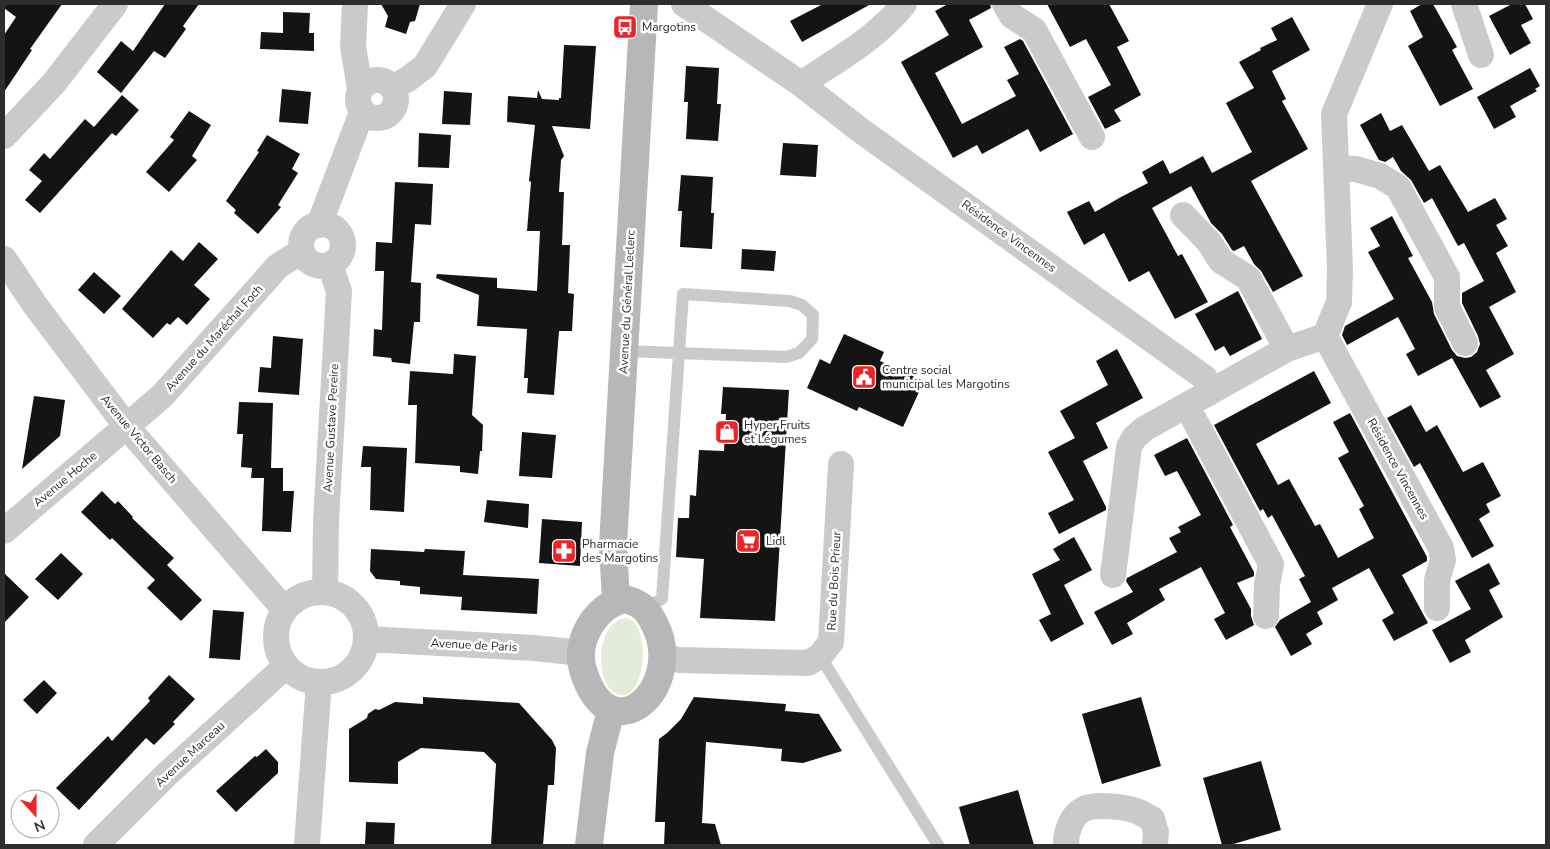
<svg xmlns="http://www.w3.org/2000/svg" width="1550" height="849" viewBox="0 0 1550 849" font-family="'Nunito Sans',sans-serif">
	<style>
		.green { fill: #e2ecd9 }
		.building { fill: #141414 }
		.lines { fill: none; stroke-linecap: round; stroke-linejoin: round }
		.lane { stroke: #cacaca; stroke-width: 12 }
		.street { stroke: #cacaca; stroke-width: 26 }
		.secondary { stroke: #b7b7b7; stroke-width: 28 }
		.labels { text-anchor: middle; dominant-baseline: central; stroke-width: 5; stroke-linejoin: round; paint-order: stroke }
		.poi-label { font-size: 12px; fill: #2d2d2d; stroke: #fff; text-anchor: start }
		.street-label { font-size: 12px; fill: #2d2d2d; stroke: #fff }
	</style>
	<rect width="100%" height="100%" fill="#fff"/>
	<path class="green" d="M627,618C651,625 646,694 623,695C594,696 592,620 627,618Z"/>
	<path class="building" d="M4,4H62L30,49L32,50L4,92V35L16,17L4,8Z
		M165,4H199L183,26L186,29L165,58L154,51L121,93L97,72L121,41L133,51Z
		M381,4H420L415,21L410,22L406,34L385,27L388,16Z
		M823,4H871L802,42L790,21Z
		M948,4H990L991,8L969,20L983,47L935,73L962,124L1016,96L1007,80L1019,74L1004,47L1020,39L1023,41L1073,134L1040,152L1028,129L982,154L977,145L953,158L901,62L949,35L935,11Z
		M1047,4H1109L1129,41L1117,47L1141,95L1114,110L1121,121L1105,129L1088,97L1111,85L1086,39L1070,47Z
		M1422,4H1433L1457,47L1452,50L1473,89L1440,106L1408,46L1423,37L1410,11Z
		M1512,4H1525L1533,19L1521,25L1531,43L1510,55L1489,16Z
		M283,12L310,13L309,33H314V51L260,49L261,32L283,33Z
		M1292,17L1310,50L1272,71L1286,99L1282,101L1308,149L1251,181L1303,276L1273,292L1261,271L1254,264L1244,246L1234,251L1232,250L1222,234L1211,223L1191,186L1152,208L1178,256L1182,254L1208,302L1175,319L1149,271L1129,282L1104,233L1084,245L1067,212L1089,201L1095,212L1121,197L1148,183L1142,172L1163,160L1170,174L1203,156L1212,173L1252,152L1226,103L1254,88L1239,62L1261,50L1260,48L1277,40L1271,28Z
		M564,45L596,46L590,129L552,126L564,156L561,160L559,192H564L562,245H570L568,293L574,294L572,331H559L554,395L527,393L528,378H524L527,329L477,326L479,295L436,278L437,274L497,278V288L537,291L540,231H527L531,182L529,181L535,125L507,122L508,96L537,98L538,90L542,99L559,100V98H561Z
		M686,66L719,68L717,104H721L718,141L686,139L688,102H684Z
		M1530,68L1540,86L1535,89L1537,91L1510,106L1516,117L1494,129L1477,97Z
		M282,89L311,92L308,124L279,122Z
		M444,91L472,93L470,125L442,124Z
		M122,95L139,110L116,136L112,133L40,213L25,200L42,181L29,170L44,153L50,159L85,119L94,127Z
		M189,111L211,125L192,156L197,160L169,192L146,172L174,140L170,137Z
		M1381,113L1390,131L1402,125L1429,171L1440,165L1468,212L1495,198L1507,219L1496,225L1508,246L1496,253L1516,292L1489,307L1514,354L1486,370L1501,397L1480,408L1452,358L1418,376L1406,354L1415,349L1398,317L1347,345L1342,335L1345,326L1394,299L1368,252L1380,246L1370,228L1392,216L1413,256L1408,258L1432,302L1434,314L1452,350L1457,356L1465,358L1471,357L1477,352L1480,344L1478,336L1462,303V293L1484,281L1464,243L1458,246L1432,198L1424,203L1411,180L1401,171L1393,157L1385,162L1379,160L1360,125Z
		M419,133L451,135L449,168L418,167Z
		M267,135L300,154L292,169L298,173L278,205L281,207L258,234L234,213L236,210L226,201L259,152L257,151Z
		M783,143L818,145L816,177L780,175Z
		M681,175L713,177L711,213H714L712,249L680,247L682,211H678Z
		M395,182L433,184L431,225L415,224L411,282L421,283L420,322H414L410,364L392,362L391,358L373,356L374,329L382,330L384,271H375L376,242L392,243Z
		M199,242L218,259L194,285L210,299L187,325L178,317L170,325L167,323L153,338L122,309L171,250L183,261Z
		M742,249L776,251L774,271L741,269Z
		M94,272L121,296L104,314L78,290Z
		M1238,291L1262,339L1230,356L1224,346L1215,351L1195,314Z
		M844,334L884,352L880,361L924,381L903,427L859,407L857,411L807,388L820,359L830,364Z
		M273,336L303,339L299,395L258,392L260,367L271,368Z
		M1117,349L1143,398L1096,423L1108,448L1083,461L1106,507V510L1059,534L1048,513L1074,500L1048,452L1075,438L1060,411L1108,385L1096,361Z
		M454,354L476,356L472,415L483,425L482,451H480L478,474L460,472V466L415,463L417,405H408L410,371L453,374Z
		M1314,371L1331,403L1256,444L1278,485L1289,479L1315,526L1320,524L1338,558L1374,538L1359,509L1364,506L1338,458L1349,452L1333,422L1350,413L1427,557V561L1402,575L1428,623L1394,641L1382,620L1394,613L1369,568L1332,588L1338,600L1317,612L1323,624L1306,634L1312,644L1291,656L1275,627L1280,620L1311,602L1299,579L1305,576L1272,515L1268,518L1263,509L1260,511L1214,425Z
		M723,387L789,390L775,621L700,618L704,559L676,557L678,518H689L690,495L696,496L699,450L724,451L726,414H721Z
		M34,396L65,400L60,436L22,469Z
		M239,402L273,403L271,468H283V491H294L291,532L262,531L264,478H251L252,468L241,467L243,434H237Z
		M1411,405L1426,432L1437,425L1463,472L1483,462L1501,496L1486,504L1490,512L1479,519L1494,546L1472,558L1420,463L1414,467L1387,418Z
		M522,432L556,435L552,478L519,476Z
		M1187,438L1233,525L1230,527L1254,572V576L1237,583L1251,609V616L1254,625L1226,640L1214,619L1225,613L1201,567L1159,589L1165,600L1127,623L1133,634L1112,645L1094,612L1133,592L1126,581L1127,578L1177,552L1169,538L1181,532L1178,527L1201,515L1177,471L1165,476L1154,455Z
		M363,446L407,448L404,512L370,510L371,467H361Z
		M102,491L115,504L118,501L133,517L132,518L174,558L167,565L202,600L181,621L147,588L155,580L112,538L110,540L81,512Z
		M487,500L529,504L528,528L484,522Z
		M542,519L582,522L580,566L539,563Z
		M1074,537L1092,570L1064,585L1084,624L1051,642L1039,620L1051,614L1032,574L1060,560L1053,549Z
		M371,549L424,552L425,549L465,551L463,575L539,579L537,614L461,610L462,597L420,594V587L400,585V581L376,579L370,571Z
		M61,553L83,574L58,600L35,579Z
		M1489,563L1500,584L1489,590L1503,617L1465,640L1471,652L1450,663L1432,630L1471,609L1455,581Z
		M4,573L29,597L4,623Z
		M213,610L244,612L240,660L209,658Z
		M169,675L195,699L173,722L175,724L154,745L146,738L79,810L56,788L108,736L112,741L150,701L148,698Z
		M44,680L57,693L37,714L23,700Z
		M423,697L519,703L552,740L556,748L554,785H548L543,845H491L496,764L484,752L421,748L398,762V784L349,782V729L367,718L368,714L375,709L379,710L395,702L423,704Z
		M694,697L786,704L785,711L819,714L842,751L803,763L781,761L782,749L706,742L702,823L715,824L721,845H664L665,822H655L659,739L667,733L681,719Z
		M1141,697L1161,766L1102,784L1082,714Z
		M266,749L278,762V773L236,812L216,791L255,756L257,757Z
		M1261,761L1281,830L1230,845H1222L1203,778Z
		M1018,790L1034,845H970L959,807Z
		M366,822L395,823L394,845H365Z"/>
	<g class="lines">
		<path class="lane" d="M624,351L786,357L799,353L812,339L813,315L802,305L790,301L683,294C676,396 669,498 662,599L645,608
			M820,656L938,845"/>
		<path class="street" d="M355,4L353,46L360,89
			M684,4L801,84L860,130L1205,378L1209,393
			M1005,4L1012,16L1034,30L1092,137
			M1464,4L1481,55
			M358 99a19 19 0 1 1 38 0a19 19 0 1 1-38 0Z
			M801,84C837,60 877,38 904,4
			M392,88L408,79L425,66L463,4
			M4,136L54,83L115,4
			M1337,168L1356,169L1380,176L1398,187L1447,277V307L1465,343
			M1183,215L1209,242L1221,261L1248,278L1287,349
			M301 245a21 21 0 1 1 42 0a21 21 0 1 1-42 0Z
			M319,225L362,112
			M4,259L35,305L127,427L285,610
			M1325,336L1441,548L1443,560L1437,580V608
			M1187,406L1271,564L1267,585L1266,616
			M4,531L162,396L278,266L302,251
			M1113,575L1129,447L1134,438L1144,429L1287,349L1325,336L1339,302L1340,269L1334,114L1380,4
			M325,592L326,522L339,291L330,265
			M276 637a45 45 0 1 1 90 0a45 45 0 1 1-90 0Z
			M366,639L534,648L582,653
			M663,657L680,660L808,663L820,656L831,642L841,464
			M96,845L166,775L286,666
			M307,845L319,682
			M1066,845C1066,832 1071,815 1084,809C1095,803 1128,807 1139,812C1143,814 1148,817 1152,819L1156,832L1155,845"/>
		<path class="secondary" d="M625,599C641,603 648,610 655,625C686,687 610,758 583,670C574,641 596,605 625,599Z
			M616,601L613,545L644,4
			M589,845L600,753L611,710"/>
	</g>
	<defs>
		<symbol id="bus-square" viewBox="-11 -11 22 22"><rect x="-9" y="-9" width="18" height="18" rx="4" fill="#f02226" stroke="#fff"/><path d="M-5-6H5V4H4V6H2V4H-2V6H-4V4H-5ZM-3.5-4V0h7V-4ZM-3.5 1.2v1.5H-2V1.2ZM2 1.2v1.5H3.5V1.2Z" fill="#fff"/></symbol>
		<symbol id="civic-square" viewBox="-11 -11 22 22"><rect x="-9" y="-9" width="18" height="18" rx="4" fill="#f02226" stroke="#fff"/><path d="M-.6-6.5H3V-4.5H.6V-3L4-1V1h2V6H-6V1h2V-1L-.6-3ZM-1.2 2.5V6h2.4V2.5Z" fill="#fff"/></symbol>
		<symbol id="shop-square" viewBox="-11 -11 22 22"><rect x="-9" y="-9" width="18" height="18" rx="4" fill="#f02226" stroke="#fff"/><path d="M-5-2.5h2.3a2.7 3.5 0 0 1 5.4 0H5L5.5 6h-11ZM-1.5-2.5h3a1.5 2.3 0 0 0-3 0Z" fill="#fff"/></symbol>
		<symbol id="supermarket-square" viewBox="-11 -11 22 22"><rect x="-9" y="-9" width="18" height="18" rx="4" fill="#f02226" stroke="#fff"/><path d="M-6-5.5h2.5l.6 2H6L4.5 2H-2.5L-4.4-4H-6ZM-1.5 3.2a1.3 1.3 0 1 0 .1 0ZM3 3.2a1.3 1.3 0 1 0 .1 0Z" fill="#fff"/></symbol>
		<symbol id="pharmacy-square" viewBox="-11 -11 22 22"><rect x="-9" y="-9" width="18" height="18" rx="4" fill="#f02226" stroke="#fff"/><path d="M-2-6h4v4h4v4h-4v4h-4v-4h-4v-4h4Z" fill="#fff"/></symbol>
	</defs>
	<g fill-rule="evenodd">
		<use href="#bus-square" x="611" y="13" width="28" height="28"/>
		<use href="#civic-square" x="850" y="363" width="28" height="28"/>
		<use href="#shop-square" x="713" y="418" width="28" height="28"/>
		<use href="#supermarket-square" x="734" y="527" width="28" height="28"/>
		<use href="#pharmacy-square" x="550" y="537" width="28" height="28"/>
	</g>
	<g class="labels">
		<g class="poi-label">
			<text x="642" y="27">Margotins</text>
			<text x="882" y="370">Centre social<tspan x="882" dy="14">municipal les Margotins</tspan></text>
			<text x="744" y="425">Hyper Fruits<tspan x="744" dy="14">et Légumes</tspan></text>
			<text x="766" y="541">Lidl</text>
			<text x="582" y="544">Pharmacie<tspan x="582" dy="14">des Margotins</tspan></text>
		</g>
		<g class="street-label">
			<text transform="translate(1009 236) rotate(36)">Résidence Vincennes</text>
			<text transform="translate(627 302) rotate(-87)">Avenue du Général Leclerc</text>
			<text transform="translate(214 338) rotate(-48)">Avenue du Maréchal Foch</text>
			<text transform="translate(331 428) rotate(-87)">Avenue Gustave Pereire</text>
			<text transform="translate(139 439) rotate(50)">Avenue Victor Basch</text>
			<text transform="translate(1398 469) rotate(61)">Résidence Vincennes</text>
			<text transform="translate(65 479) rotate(-40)">Avenue Hoche</text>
			<text transform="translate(834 581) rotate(-87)">Rue du Bois Prieur</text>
			<text transform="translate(474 645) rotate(3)">Avenue de Paris</text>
			<text transform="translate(190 754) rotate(-43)">Avenue Marceau</text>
		</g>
	</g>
	<rect width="1550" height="849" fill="none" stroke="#2d2d2d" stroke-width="10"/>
	<g transform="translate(35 814) rotate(159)"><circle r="24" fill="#ffffff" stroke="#ababab"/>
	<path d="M0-4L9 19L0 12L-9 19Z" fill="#f02226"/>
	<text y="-8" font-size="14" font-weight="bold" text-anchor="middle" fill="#2d2d2d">N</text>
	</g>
</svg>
